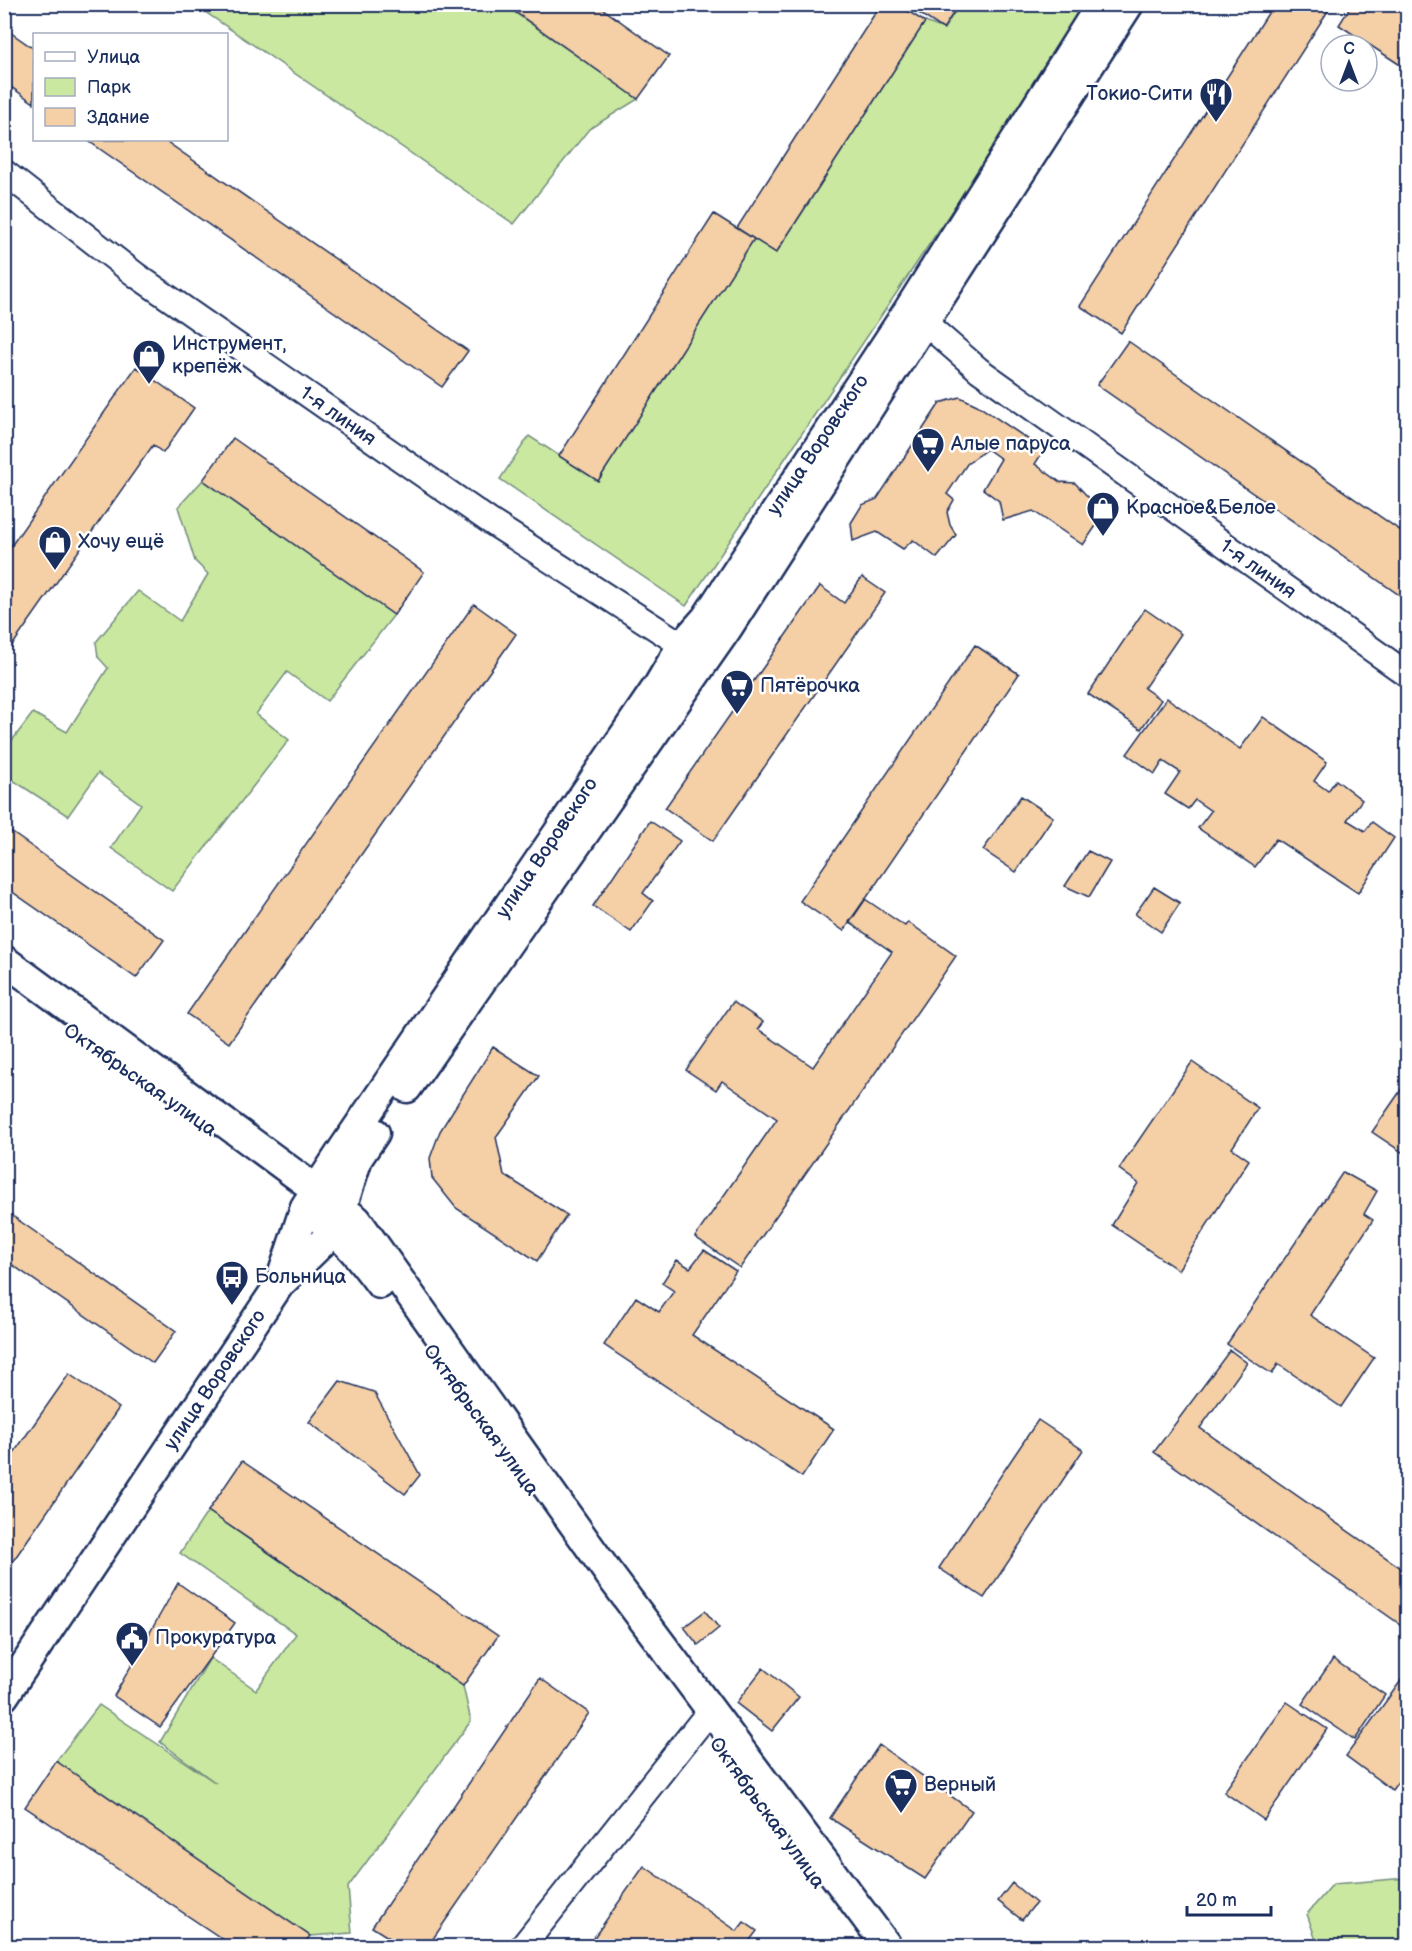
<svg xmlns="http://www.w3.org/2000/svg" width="1412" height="1951" viewBox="0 0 1412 1951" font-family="'Balsamiq Sans',sans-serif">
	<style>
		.green { fill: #cae8a0; stroke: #728c7f; stroke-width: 1.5 }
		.building { fill: #f5cfa5; stroke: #1b2f5e; stroke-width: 1.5 }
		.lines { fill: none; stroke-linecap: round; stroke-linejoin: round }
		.minor-casing { stroke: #1b2f5e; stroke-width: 28 }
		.tertiary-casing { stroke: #1b2f5e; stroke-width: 33 }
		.minor { stroke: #fff; stroke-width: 24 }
		.tertiary { stroke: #fff; stroke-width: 28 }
		.labels { text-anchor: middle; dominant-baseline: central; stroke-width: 5; stroke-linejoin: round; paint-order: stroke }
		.poi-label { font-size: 20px; fill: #1b2f5e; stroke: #fff; text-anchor: start }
		.street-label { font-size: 20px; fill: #1b2f5e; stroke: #fff }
	</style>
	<rect width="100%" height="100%" fill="#fff"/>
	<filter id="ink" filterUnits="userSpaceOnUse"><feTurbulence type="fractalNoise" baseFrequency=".0167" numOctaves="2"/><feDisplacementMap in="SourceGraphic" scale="12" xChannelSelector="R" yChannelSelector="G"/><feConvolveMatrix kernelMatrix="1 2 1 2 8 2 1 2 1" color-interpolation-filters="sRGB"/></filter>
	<g filter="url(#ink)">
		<path class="green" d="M195,5H504L638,99L589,129L514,224Z
			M959,5H1081L1082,17L686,606L500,479L529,436L598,481L754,239L777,252L925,22L944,29Z
			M203,480L394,615L327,701L287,672L256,714L289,740L172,891L111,848L141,804L98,773L68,816L5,775L4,751L33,713L67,732L108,668L98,657L96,642L138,591L180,621L208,574L195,561L178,507Z
			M208,1511L463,1686L471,1721L348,1887L352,1933L310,1936L56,1761L99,1705L216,1783L160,1742L210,1658L256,1690L296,1634L180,1553Z
			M1407,1878V1946H1318L1307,1914L1333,1884Z"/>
		<path class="building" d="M504,4H596L669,56L638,99Z
			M881,4H897L925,22L776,253L737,228Z
			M905,4H959L943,29Z
			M1274,4H1318L1328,11L1121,333L1080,306Z
			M1352,4H1400L1408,9V70L1339,25Z
			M4,28L34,49V103L4,82Z
			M87,140H164L468,351L442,387Z
			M714,214L754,239L598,481L559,456Z
			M1128,341L1408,536V601L1097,385Z
			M136,367L194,408L163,453L153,445L9,650L4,647V556Z
			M960,397L977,405L1044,450L1035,464L1060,482L1075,483L1104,514L1083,545L1033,511L1003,520L999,501L983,489L1001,459L987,449L967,464L947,494L954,500L947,512L950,525L956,535L937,558L913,540L903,549L877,532L853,541L851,523L862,505L877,499L940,403Z
			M233,438L424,572L394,615L203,480Z
			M862,577L885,593L713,841L665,808L820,586L844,603Z
			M474,604L516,634L229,1043L187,1014Z
			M1145,609L1181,634L1144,688L1161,700L1141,729L1088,694Z
			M975,645L1019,674L844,931L800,901Z
			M1167,698L1240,749L1263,717L1327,762L1314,781L1328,791L1336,780L1362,800L1347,820L1365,831L1372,822L1394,838L1358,893L1276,839L1255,867L1198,828L1211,811L1195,800L1188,809L1165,794L1180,772L1163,761L1155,774L1127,754Z
			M1021,796L1053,817L1016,872L983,850Z
			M650,821L680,841L643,893L653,901L631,932L593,906Z
			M4,827L164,940L136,978L4,886Z
			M1088,851L1110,862L1089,897L1065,886Z
			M1154,887L1180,903L1161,932L1135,914Z
			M865,899L905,926L908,922L956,956L740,1268L695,1237L777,1119L722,1081L716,1090L686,1070L733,1002L763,1022L758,1029L813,1067L892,952L849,922Z
			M493,1047L539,1076L496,1137L504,1175L567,1215L537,1261L456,1208L432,1178L430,1158L440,1131Z
			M1192,1062L1258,1108L1232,1148L1249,1160L1178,1270L1112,1225L1138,1183L1119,1169Z
			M1408,1080V1156L1372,1132Z
			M1343,1172L1377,1191L1364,1214L1373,1220L1310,1315L1374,1358L1341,1407L1278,1364L1272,1374L1227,1344Z
			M4,1210L176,1331L153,1363L4,1259Z
			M704,1250L736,1271L692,1335L834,1429L802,1477L604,1345L636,1297L659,1312L674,1291L662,1283L677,1260L690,1268Z
			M1230,1350L1247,1363L1200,1428L1408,1573V1622L1404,1627L1154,1452Z
			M69,1374L119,1408L4,1574V1467Z
			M340,1381L374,1392L420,1475L405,1494L309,1422Z
			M1038,1420L1083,1450L984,1598L939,1568Z
			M242,1461L498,1636L463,1686L208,1511Z
			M178,1583L235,1623L160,1727L114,1696Z
			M705,1611L719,1628L698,1645L684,1627Z
			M1333,1659L1385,1695L1355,1740L1302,1704Z
			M763,1668L799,1697L772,1731L736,1703Z
			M1408,1671V1768L1392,1790L1346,1756Z
			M540,1678L589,1713L428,1946H402L372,1927Z
			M1287,1702L1327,1729L1264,1820L1224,1792Z
			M879,1745L972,1811L925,1879L830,1818Z
			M56,1761L310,1936L302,1946H233L25,1807Z
			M644,1866L737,1931L744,1922L757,1931L750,1940L759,1946H588Z
			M1012,1883L1036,1903L1022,1920L998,1901Z"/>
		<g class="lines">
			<defs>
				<path id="minor" d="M4,172L136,275L491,522L682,645
					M910,313L924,322L979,370L1408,675
					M523,1946L701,1722"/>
				<path id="tertiary" d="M4,960L357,1220L609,1574L887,1946
					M407,1088L727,629L1129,4
					M320,1219C344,1237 362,1260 380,1284
					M281,1283L335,1230L358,1158L375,1133
					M4,1696L279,1285L305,1207L343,1149L659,684L682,645L706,618L907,312L1101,4"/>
			</defs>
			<use href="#minor" class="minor-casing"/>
			<use href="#tertiary" class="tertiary-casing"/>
			<use href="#minor" class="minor"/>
			<use href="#tertiary" class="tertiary"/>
		</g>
	</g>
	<defs>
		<symbol id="restaurant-pin" viewBox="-11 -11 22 30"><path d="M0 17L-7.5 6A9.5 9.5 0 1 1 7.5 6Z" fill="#1b2f5e" stroke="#fff"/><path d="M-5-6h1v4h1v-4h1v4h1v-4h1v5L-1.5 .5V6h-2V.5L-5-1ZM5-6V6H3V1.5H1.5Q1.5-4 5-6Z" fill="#fff"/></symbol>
		<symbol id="shop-pin" viewBox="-11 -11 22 30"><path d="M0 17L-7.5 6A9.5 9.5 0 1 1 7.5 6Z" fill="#1b2f5e" stroke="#fff"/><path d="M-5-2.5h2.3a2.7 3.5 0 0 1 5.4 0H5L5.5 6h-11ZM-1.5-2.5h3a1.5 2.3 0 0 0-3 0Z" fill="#fff"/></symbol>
		<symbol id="supermarket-pin" viewBox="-11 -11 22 30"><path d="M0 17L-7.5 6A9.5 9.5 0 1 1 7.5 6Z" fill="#1b2f5e" stroke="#fff"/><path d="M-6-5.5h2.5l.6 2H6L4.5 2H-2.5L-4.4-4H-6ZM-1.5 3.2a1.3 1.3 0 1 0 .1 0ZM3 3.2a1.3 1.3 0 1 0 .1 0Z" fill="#fff"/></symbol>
		<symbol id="bus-pin" viewBox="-11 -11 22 30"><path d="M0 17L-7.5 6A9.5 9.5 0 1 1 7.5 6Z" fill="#1b2f5e" stroke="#fff"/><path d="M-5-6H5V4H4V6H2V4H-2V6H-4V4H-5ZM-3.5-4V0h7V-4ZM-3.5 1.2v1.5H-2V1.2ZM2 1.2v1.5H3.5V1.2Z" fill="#fff"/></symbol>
		<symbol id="civic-pin" viewBox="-11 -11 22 30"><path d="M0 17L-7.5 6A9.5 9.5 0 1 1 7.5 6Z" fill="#1b2f5e" stroke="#fff"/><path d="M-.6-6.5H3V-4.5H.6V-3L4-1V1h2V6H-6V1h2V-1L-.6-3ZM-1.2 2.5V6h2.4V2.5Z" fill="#fff"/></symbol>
	</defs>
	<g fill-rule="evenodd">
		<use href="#restaurant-pin" x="1197" y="75" width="38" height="52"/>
		<use href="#shop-pin" x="130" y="337" width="38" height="52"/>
		<use href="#supermarket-pin" x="909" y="425" width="38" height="52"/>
		<use href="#shop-pin" x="1084" y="489" width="38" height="52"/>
		<use href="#shop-pin" x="36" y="523" width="38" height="52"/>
		<use href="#supermarket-pin" x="718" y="667" width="38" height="52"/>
		<use href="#bus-pin" x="213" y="1258" width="38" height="52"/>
		<use href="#civic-pin" x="113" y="1619" width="38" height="52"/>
		<use href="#supermarket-pin" x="882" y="1766" width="38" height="52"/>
	</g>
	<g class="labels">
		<g class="poi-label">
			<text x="1193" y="94" text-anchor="end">Токио-Сити</text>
			<text x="172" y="344">Инструмент,<tspan x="172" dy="23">крепёж</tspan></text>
			<text x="951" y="444">Алые паруса</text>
			<text x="1126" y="508">Красное&amp;Белое</text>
			<text x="78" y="542">Хочу ещё</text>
			<text x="760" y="686">Пятёрочка</text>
			<text x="255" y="1277">Больница</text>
			<text x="155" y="1638">Прокуратура</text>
			<text x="924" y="1785">Верный</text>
		</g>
		<g class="street-label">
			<text transform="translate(338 416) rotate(35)">1-я линия</text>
			<text transform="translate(818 445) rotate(-56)">улица Воровского</text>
			<text transform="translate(1258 569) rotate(35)">1-я линия</text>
			<text transform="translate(547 848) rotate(-56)">улица Воровского</text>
			<text transform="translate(140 1080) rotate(35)">Октябрьская улица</text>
			<text transform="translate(215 1380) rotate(-56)">улица Воровского</text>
			<text transform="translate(481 1420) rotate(54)">Октябрьская улица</text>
			<text transform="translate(767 1813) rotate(54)">Октябрьская улица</text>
		</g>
	</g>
	<rect width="1412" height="1951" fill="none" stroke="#fff" stroke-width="24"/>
	<rect x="12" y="12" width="1388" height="1927" fill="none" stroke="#1b2f5e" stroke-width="2" filter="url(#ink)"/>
	<rect x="33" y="33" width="195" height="108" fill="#ffffff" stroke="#a4acbf" stroke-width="1.5"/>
	<rect x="45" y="52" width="30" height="9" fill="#ffffff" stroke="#a4acbf" stroke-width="1.5"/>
	<text x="87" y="63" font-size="18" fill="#1b2f5e">Улица</text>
	<rect x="45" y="78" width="30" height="18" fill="#cae8a0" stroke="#a4acbf" stroke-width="1.5"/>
	<text x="87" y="93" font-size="18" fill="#1b2f5e">Парк</text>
	<rect x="45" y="108" width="30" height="18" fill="#f5cfa5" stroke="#a4acbf" stroke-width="1.5"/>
	<text x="87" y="123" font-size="18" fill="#1b2f5e">Здание</text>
	<g transform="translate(1349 63)"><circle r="28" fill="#ffffff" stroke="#a4acbf" stroke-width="1.5"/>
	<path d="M0-4.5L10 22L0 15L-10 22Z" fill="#1b2f5e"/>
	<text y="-9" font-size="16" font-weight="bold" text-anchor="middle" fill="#1b2f5e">С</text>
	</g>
	<path d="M1187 1906v9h84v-9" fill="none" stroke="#1b2f5e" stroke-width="3"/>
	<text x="1196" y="1906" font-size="18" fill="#1b2f5e" stroke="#ffffff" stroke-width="4.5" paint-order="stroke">20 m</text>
</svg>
